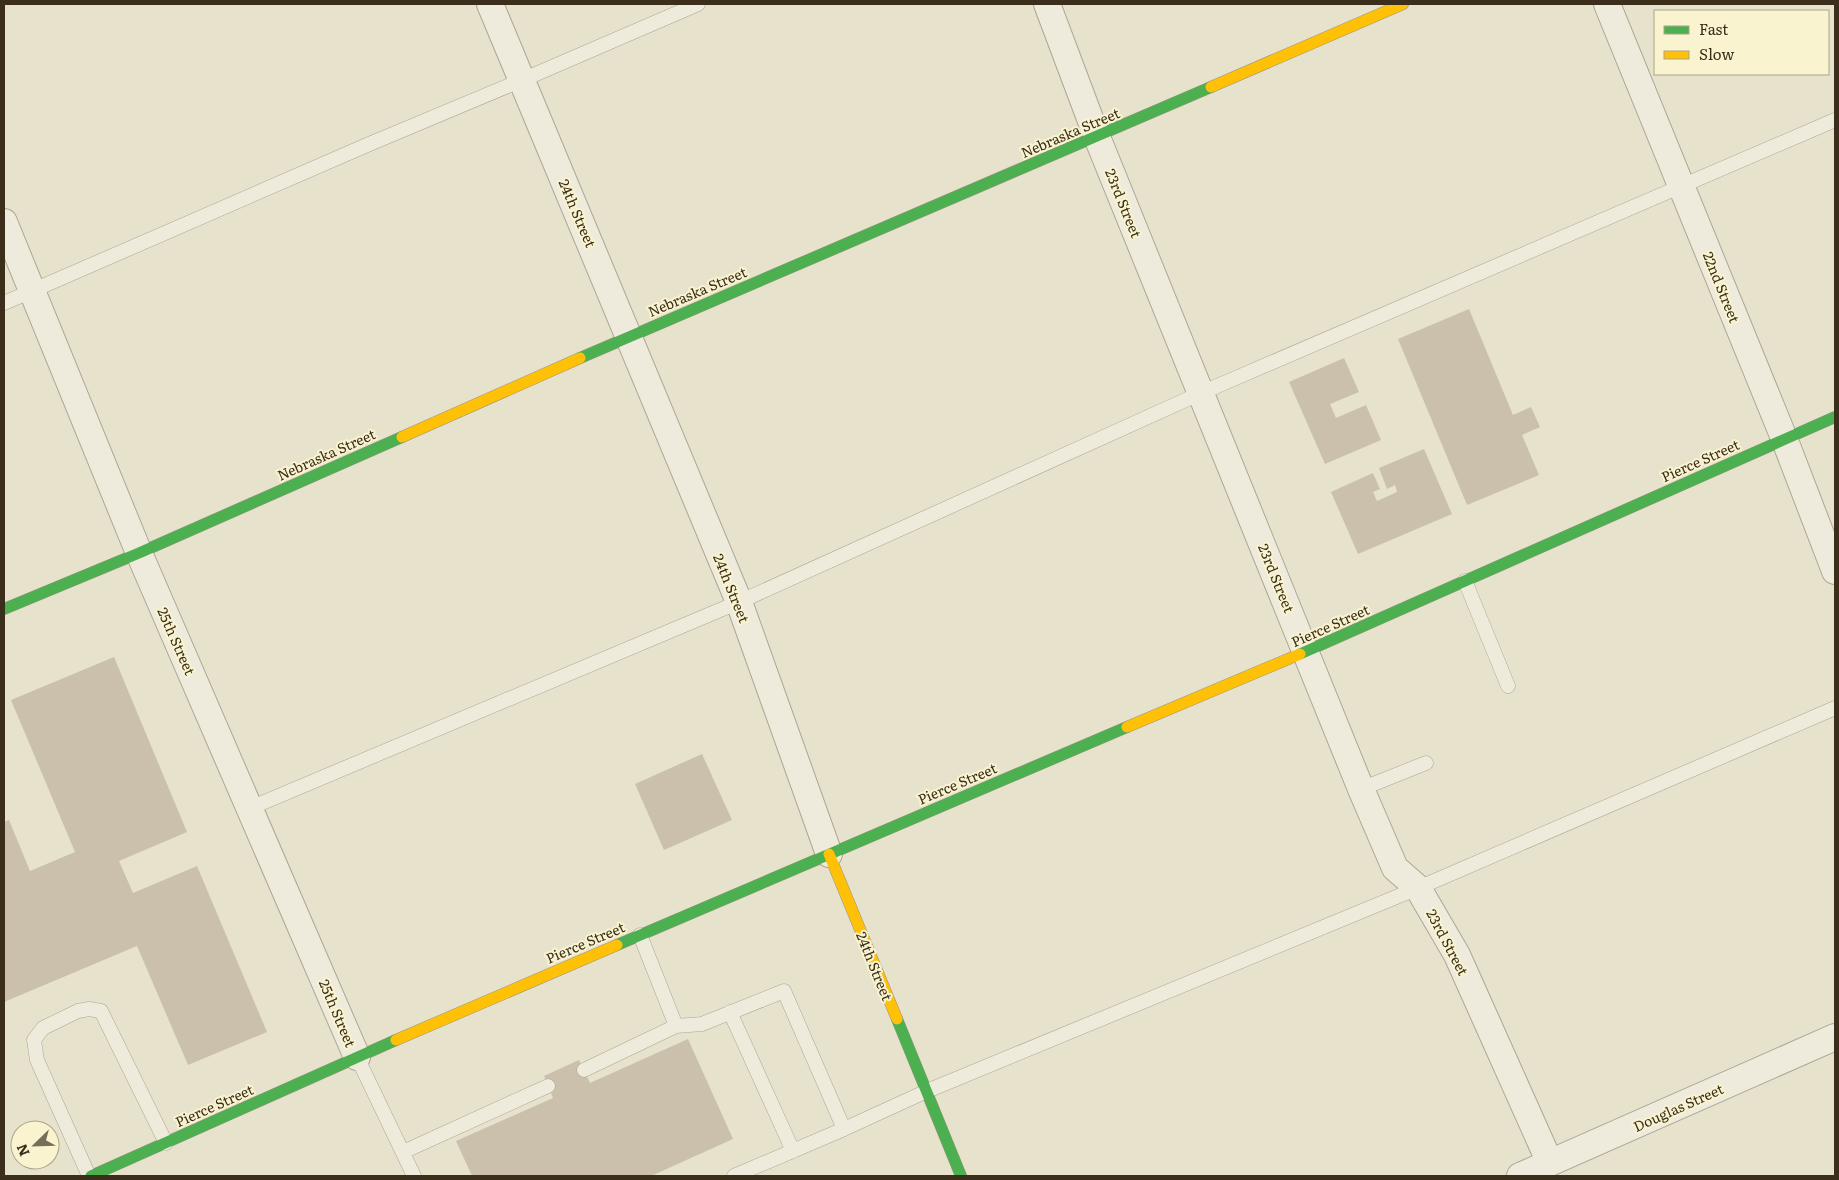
<svg xmlns="http://www.w3.org/2000/svg" width="1839" height="1180" viewBox="0 0 1839 1180" font-family="Literata,serif">
	<style>
		.building { fill: #cbc0ac }
		.lines { fill: none; stroke-linecap: round; stroke-linejoin: round }
		.lane-casing { stroke: #aca695; stroke-width: 15 }
		.street-casing { stroke: #aca695; stroke-width: 28 }
		.fast-casing { stroke: #9b9584; stroke-width: 12 }
		.slow-casing { stroke: #9b9584; stroke-width: 12 }
		.lane { stroke: #eeebdd; stroke-width: 14 }
		.street { stroke: #eeebdd; stroke-width: 26 }
		.fast { stroke: #4caf50; stroke-width: 11 }
		.slow { stroke: #ffc107; stroke-width: 11 }
		.labels { text-anchor: middle; dominant-baseline: central; stroke-width: 4; stroke-linejoin: round; paint-order: stroke }
		.street-label { font-size: 14px; fill: #3b2f1b; stroke: #f9f3d0 }
	</style>
	<rect width="100%" height="100%" fill="#e7e2cb"/>
	<path class="building" d="M1469,309L1513,415L1531,407L1540,427L1522,435L1539,475L1467,505L1398,339Z
		M1344,358L1359,392L1330,404L1336,418L1366,405L1381,440L1325,464L1289,382Z
		M1424,449L1452,514L1358,554L1331,492L1373,473L1380,489L1373,492L1377,501L1397,492L1395,485L1387,489L1379,468Z
		M114,657L187,832L119,861L133,893L197,866L267,1032L188,1065L137,946L4,1002V822L9,820L30,871L75,852L11,700Z
		M702,754L732,820L664,850L635,784Z
		M688,1039L733,1139L651,1176H472L456,1141L553,1098L544,1076L579,1060L590,1083Z"/>
	<g class="lines">
		<defs>
			<path id="lane" d="M4,303L367,145L522,80L698,4
				M1465,581L1508,686
				M1361,789L1426,763
				M250,808L739,602L1201,393L1835,120
				M640,935L676,1026L702,1024L784,991L844,1129
				M730,1012L793,1151
				M357,1057L414,1176
				M584,1070L676,1026
				M403,1152L548,1086
				M89,1176L37,1060L34,1040L43,1028L78,1011L89,1009L101,1011L166,1143
				M734,1176L844,1129L927,1091L1418,888L1835,708"/>
			<path id="street" d="M490,4L739,602L829,854
				M1047,4L1097,137L1361,789L1395,868L1418,888L1457,955L1550,1163
				M1607,4L1784,438L1835,571
				M4,222L139,553L357,1057
				M1520,1176L1835,1037"/>
			<path id="fast" d="M580,358L1211,87
				M4,609L139,553L402,437
				M1300,654L1835,417
				M617,945L1127,727
				M897,1019L961,1176
				M91,1176L396,1040"/>
			<path id="slow" d="M1211,87L1403,4
				M402,437L580,358
				M1127,727L1300,654
				M829,854L897,1019
				M396,1040L617,945"/>
		</defs>
		<use href="#lane" class="lane-casing"/>
		<use href="#street" class="street-casing"/>
		<use href="#fast" class="fast-casing"/>
		<use href="#slow" class="slow-casing"/>
		<use href="#lane" class="lane"/>
		<use href="#street" class="street"/>
		<use href="#fast" class="fast"/>
		<use href="#slow" class="slow"/>
	</g>
	<g class="labels">
		<g class="street-label">
			<text transform="translate(1070 132) rotate(-23)">Nebraska Street</text>
			<text transform="translate(1124 203) rotate(68)">23rd Street</text>
			<text transform="translate(578 213) rotate(67)">24th Street</text>
			<text transform="translate(1722 287) rotate(68)">22nd Street</text>
			<text transform="translate(697 291) rotate(-23)">Nebraska Street</text>
			<text transform="translate(326 454) rotate(-24)">Nebraska Street</text>
			<text transform="translate(1700 460) rotate(-24)">Pierce Street</text>
			<text transform="translate(1277 578) rotate(68)">23rd Street</text>
			<text transform="translate(732 588) rotate(68)">24th Street</text>
			<text transform="translate(1330 625) rotate(-24)">Pierce Street</text>
			<text transform="translate(177 641) rotate(66)">25th Street</text>
			<text transform="translate(957 783) rotate(-23)">Pierce Street</text>
			<text transform="translate(585 942) rotate(-23)">Pierce Street</text>
			<text transform="translate(1448 942) rotate(62)">23rd Street</text>
			<text transform="translate(875 966) rotate(68)">24th Street</text>
			<text transform="translate(338 1013) rotate(67)">25th Street</text>
			<text transform="translate(214 1105) rotate(-24)">Pierce Street</text>
			<text transform="translate(1678 1107) rotate(-24)">Douglas Street</text>
		</g>
	</g>
	<rect width="1839" height="1180" fill="none" stroke="#3b2f1b" stroke-width="10"/>
	<rect x="1654" y="10" width="175" height="65" fill="#f9f3d0" stroke="#ada588"/>
	<rect x="1664" y="26" width="25" height="8" fill="#4caf50" stroke="#ada588"/>
	<text x="1699" y="35" font-size="15" fill="#3b2f1b">Fast</text>
	<rect x="1664" y="51" width="25" height="8" fill="#ffc107" stroke="#ada588"/>
	<text x="1699" y="60" font-size="15" fill="#3b2f1b">Slow</text>
	<g transform="translate(35 1145) rotate(247)"><circle r="24" fill="#f9f3d0" stroke="#ada588"/>
	<path d="M0-4L9 19L0 12L-9 19Z" fill="#776e59"/>
	<text y="-8" font-size="14" font-weight="bold" text-anchor="middle" fill="#3b2f1b">N</text>
	</g>
</svg>
